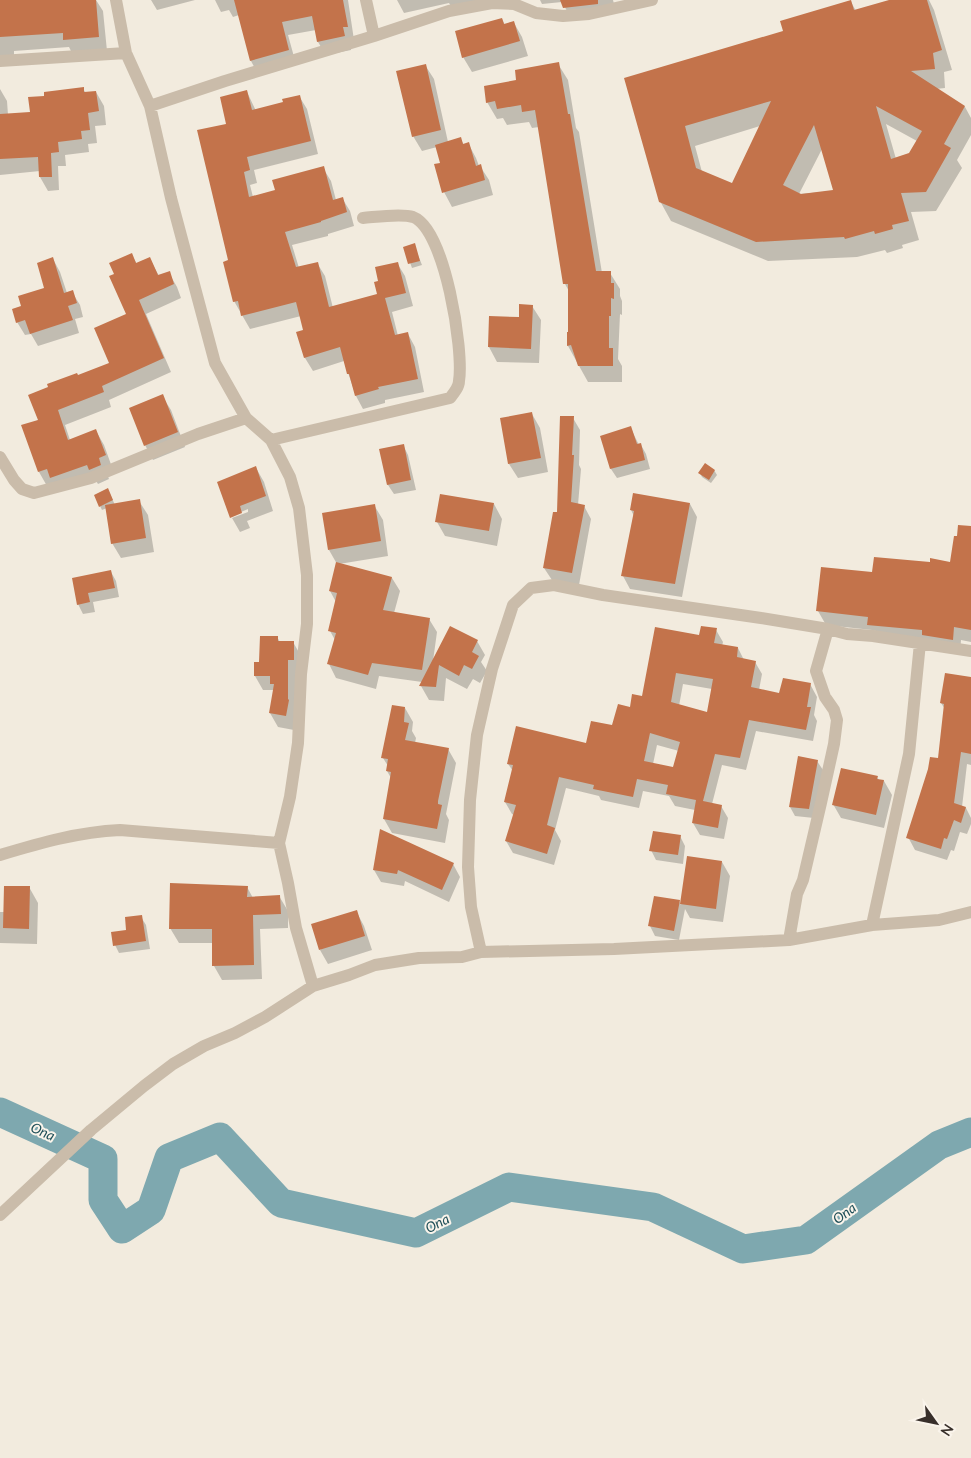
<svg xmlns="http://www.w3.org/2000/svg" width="971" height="1458" viewBox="0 0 971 1458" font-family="Lato,sans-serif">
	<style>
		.shadow { fill: #0003; fill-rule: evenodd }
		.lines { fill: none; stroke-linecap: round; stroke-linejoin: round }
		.river { stroke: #7ea8af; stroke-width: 29 }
		.building { fill: #c3734b; fill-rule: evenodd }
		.minor { stroke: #cabcaa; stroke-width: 12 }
		.labels { text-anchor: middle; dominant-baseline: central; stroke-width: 4; stroke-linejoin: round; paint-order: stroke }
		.water-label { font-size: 14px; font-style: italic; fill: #205059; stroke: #faf4eb }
	</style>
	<rect width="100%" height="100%" fill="#f2ebde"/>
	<path class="shadow" d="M0,0H96L103,11L107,51L73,55L69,47L14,51V61H0Z
		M151,0H195L157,10Z
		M215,0H348L354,40H350L351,50L326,55L318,42L316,30L288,35L296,64L258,74L251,61L239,15L233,17L229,10L221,12Z
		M397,0H486L455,13L449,3L404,13Z
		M540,0H613L615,8L571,18L562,2L542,4Z
		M893,0H929L934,10L952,70L944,72L945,88L936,89L965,107L971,118V135L957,160L962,168L936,211L911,212L919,240L902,245L903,248L887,253L885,250L857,257L768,261L671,221L660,201L625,79L785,32L851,2L856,11ZM886,124L917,141L910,154L896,159ZM760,126L732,185L702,172L695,146ZM822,149L834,191L799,194Z
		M502,19L505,25L514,23L522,37L528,56L472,72L463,57Z
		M558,64L568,80L576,128L579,132L602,273H610L620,289V296L622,301V315L620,314L618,359L622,366V382H588L568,346L570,334V293L565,284L539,127L532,128L529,122L507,125L503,118L497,119L487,102L518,81Z
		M425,65L434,79L448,142L460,138L464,145L468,143L476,158L479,166H480L489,180L493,195L452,207L444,192L441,163L437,147L422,151L413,136Z
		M0,89L7,101L8,115L31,113L46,97L83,89L86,93L96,92L104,106L106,125L95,126L97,143L88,144L89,152L65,155L66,166H58L59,190L48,191L40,177V171L0,175Z
		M247,92L256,111L284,103L299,96L307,109L318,154L254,170L257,183L250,185L253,197L276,191L323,168L331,181L336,200L342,198L350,211L354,226L328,234V236L292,245L299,268L317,263L325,276L333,308L378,295L380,282L397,263L405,276L413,306L392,312L398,336L408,334L415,347L424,392L385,400V403L363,409L356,396L344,361L313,371L305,358L297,333L304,331L301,316L250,329L234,301L229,261L227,125Z
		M414,245L422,265L412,268L405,248Z
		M131,254L137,264L150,259L159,276L169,273L177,287L181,298L146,314L171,372L109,400L111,407L65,425L70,440L96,431L104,445L113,470L106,472L109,479L98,484L95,479L47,486L39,472L23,426L39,420L78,377L111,364L127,314L116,274Z
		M53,259L60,272L67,293L72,292L80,305L83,317L75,319L79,333L38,346L31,334L25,335L17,322L23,307L46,289Z
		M532,306L541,320L539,363L497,362L489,347Z
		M162,396L171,410L185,447L153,460L145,445Z
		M532,414L540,428L548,472L518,478L509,464L501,419Z
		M573,418L580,430L579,465L581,469L578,505L584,506L591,519L579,585L552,580L544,568L558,513Z
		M630,427L639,445H641L646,454L650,469L617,478L611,469L602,437Z
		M403,445L408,455L416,490L394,494L388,485L381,450Z
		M256,468L264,482L273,511L247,521L250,528L240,532L232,518L248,512V509L232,516V517L218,483Z
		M714,470L717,475L711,483L702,477L700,473Z
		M110,494L115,505L139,501L148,515L154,552L121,558L112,543L107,508L102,510L100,506Z
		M494,504L502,519L497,546L445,536L437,522Z
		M690,504L697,517L682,597L630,589L623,576L634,516L631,510Z
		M374,505L383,520L388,556L339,564L392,578L400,591L394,613L429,619L437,632L433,661L477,641L485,655L481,662L487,671L480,683L473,679L467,689L446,678L444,701L429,700L421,686L422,682L379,676L376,689L336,678L329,664L335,640L330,631L336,602L330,591L337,564L329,550Z
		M971,527V642L961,640L960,653L872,630L826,625L818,611L873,574L957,564L958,538Z
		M111,572L116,581L119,597L93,602L95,612L83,614L78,604L73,579Z
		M716,630L723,642L722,646L738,648L744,660L755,662L762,674L759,690L780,695L810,684L817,697L814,715L817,721L813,741L756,731L746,770L722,765L712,804L721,806L728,818L724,839L700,835L693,823L695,810L675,806L669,796L643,791L639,808L601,800L599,796L566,788L555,830L561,841L554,865L513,853L506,841L514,815L512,814L505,802L513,771L508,764L587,745L612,727L643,698L700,637ZM683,684L712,689L708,714L679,706ZM657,745L679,751L674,768L653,764Z
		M277,637L280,642H293L301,656L294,730L278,727L270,713L274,690H263L255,676Z
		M971,678V765L967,764L962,807L966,808L971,818V824L967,834L960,832L954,851L951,850L947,860L915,850L908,837L939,759L945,709L941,703Z
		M405,708L413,722L412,731L416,738L415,743L448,749L456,763L446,814L449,820L445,843L392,833L384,819L391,778L387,771L388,766L383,758Z
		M817,761L823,770L814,818L795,816L790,807Z
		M877,777L879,780L884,781L892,795L884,828L841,818L833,804Z
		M680,836L685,846L683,864L656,860L651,850Z
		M688,857L722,862L730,876L723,922L690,918L685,909L679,940L655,936L650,926L679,901L681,905Z
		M453,864L460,877L449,902L405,881L404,886L381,882L374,870Z
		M29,887L38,903L37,944L0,943V912H5Z
		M247,887L253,898L279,896L288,911V928L260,929L262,979L222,980L214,966L213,943H179L170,928Z
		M356,911L364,926L372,950L328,964L320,950Z
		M141,917L146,925L150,949L119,953L115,945Z"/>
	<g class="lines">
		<path class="river" d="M0,1112L103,1159V1200L122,1229L151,1210L169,1158L220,1137L281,1203L416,1233L509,1187L653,1207L743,1249L806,1240L939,1145L971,1132"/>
	</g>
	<path class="building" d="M0,0H96L99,37L63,40V33L0,37Z
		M234,0H343L348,27H343L345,36L317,42L312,16L282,22L289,50L250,61Z
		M560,0H598V4L563,8Z
		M851,0L854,10L889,0H927L942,50L933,53L935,69L911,71L965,106L944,144L951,148L926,192L901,193L909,221L892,225L893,229L875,234L874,231L845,239L844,237L756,242L659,202L624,78L783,31L780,21ZM771,101L732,183L696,168L685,126ZM876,106L922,131L909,153L891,159ZM814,125L833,190L801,194L783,185Z
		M502,18L504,24L514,21L520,41L462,58L455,31Z
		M559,62L568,114H570L596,271H611V283H614V299L611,298V316H609V348H613V366H578L571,345L567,346V332H568V284H563L535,110L522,112L521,105L497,109L495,101L486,103L484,86L516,80L515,70Z
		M426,64L441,130L412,137L396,71Z
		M84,87V92L96,91L99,111L88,113L90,130L81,131L82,139L58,142L59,152L51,153L52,177H39L38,157L0,159V114L30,112L28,97L44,96V92Z
		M247,90L252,110L283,102L282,99L300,95L311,141L247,157L250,170L244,172L249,197L275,190L272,180L324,166L333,200L343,197L347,212L321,221V222L285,232L296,267L318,262L329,307L377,294L374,282L378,281L375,267L398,262L406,293L385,298L395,335L408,332L418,379L378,387L379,389L355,396L349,374H347L340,347L304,358L296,332L303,330L296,302L241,316L238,301L233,302L223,262L228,260L197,130L226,124L220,97Z
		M461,137L463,144L469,142L476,166L481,164L485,180L442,193L434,164L440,163L435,145Z
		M415,243L420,261L408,264L403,247Z
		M132,253L136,263L150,257L158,275L170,271L174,284L139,300L164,358L102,386L104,392L58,410L68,440L96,429L106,455L99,458L101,465L89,470L87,465L50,478L47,469L38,472L21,425L38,420L28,395L48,387L47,384L77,373L78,375L109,363L94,328L126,314L109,276L114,274L109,263Z
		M53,257L64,293L73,290L77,303L68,306L73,320L30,334L25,320L16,323L12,309L21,306L18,296L44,288L37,263Z
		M519,304L533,305L531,349L488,347L489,316L519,317Z
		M163,394L178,432L144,446L129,408Z
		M532,412L541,458L508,464L500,418Z
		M560,416H574L572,455H574L571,502L585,505L572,573L543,568L553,512H557Z
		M631,426L637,444L641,443L645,460L610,469L600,436Z
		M404,444L411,480L387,485L379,449Z
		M705,463L715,470L709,480L698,473Z
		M256,466L266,496L240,506L242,513L230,518L217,482Z
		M108,488L113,500L99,507L94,495Z
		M633,493L690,503L675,584L621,576L634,511L630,510Z
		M440,494L494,503L489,531L435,522Z
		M140,499L146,538L111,544L105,505Z
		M375,504L381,541L328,550L322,513Z
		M958,525L971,526V630L954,627L953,640L922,635V630L867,625L868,617L816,611L821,567L872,572L874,557L930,562V558L950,562L954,536H957Z
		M336,562L392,577L383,610L430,618L422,670L372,663L368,675L327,664L336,633L328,631L337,593L329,591Z
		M111,570L115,588L88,593L90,602L77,605L72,578Z
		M450,626L478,640L472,652L479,656L472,669L464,665L459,676L439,665L436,687L419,686Z
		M701,626L717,628L714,643L738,647L737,657L756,661L751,687L779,693L783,678L811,683L807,707H811L806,730L749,720L740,758L715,754L703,801L722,805L718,828L692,823L696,800L666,794L668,785L637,779L633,797L593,789L594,785L559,777L547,825L555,828L547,854L505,841L516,805L504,802L513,765L507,764L516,726L586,743L591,721L612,725L618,704L630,707L632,694L642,696L655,627L699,635ZM676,673L713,679L707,712L671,702ZM650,733L680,742L673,767L644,761Z
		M260,636H278V641H294V660H288V699L289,700L286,716L269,713L274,684H270V676H254V662H259Z
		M945,673L971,677V754L961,752L954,803L966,807L961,823L954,820L947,839L944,838L941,849L906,838L928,769L930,757L938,758L944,704L940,703Z
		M392,705L405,707L404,722L409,723L405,740L449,748L438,801V804L442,805L437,829L383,819L391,772L386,771L388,759L381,758Z
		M798,756L818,760L809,809L789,807Z
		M841,768L878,776L877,779L884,780L876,815L832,805Z
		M380,829L454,863L442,890L398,870L397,874L373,870Z
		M653,831L681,835L678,855L649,851Z
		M687,856L722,861L716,909L680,904Z
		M170,883L248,886L247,897L280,895L281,914L253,915L254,965L212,966V929H169Z
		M4,886H30L29,929L3,928Z
		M654,896L680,900L674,931L648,926Z
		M357,910L365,936L319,950L311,924Z
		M142,915L146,941L113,946L111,932L126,930L125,917Z"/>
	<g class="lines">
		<path class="minor" d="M116,0L126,53L150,106L171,198L215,363L246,418L271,440L290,477L299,508L307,575V624L301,674L298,743L290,797L279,843L288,883L296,928L313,986
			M366,0L374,36
			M0,61L126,53
			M150,106L225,81L374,36L449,11L492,3L514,4L536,13L563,16L589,14L652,0
			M271,440L450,398C454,393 459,387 459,381C464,350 445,229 413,217C401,213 376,217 363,218
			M0,457L14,480L22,489L34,493L91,478L198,434L246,418
			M0,855C40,843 78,832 120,830L279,843
			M872,925L909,754L920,643
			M789,940L797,894L803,880L821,803L834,744L837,720L834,710L825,697L816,671L828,629
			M481,952L471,907L468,867L470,800L477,735L492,669L513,605L531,588L554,585L603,595L761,618L828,629L847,634L873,636L971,651
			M0,1215L91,1130L144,1086L173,1064L204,1046L235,1033L265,1017L313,986L349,975L375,965L419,958L462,957L481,952L614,949L789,940L872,925L939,920L971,912"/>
	</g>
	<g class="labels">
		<g class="water-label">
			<text transform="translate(43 1131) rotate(24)">Ona</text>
			<text transform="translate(844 1213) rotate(-36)">Ona</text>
			<text transform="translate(437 1223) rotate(-27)">Ona</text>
		</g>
	</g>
	<g transform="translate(936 1423) rotate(123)" stroke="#faf4eb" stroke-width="4" paint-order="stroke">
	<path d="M0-4L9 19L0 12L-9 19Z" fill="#382f2a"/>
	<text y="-8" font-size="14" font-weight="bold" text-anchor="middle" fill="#382f2a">N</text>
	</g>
</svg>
